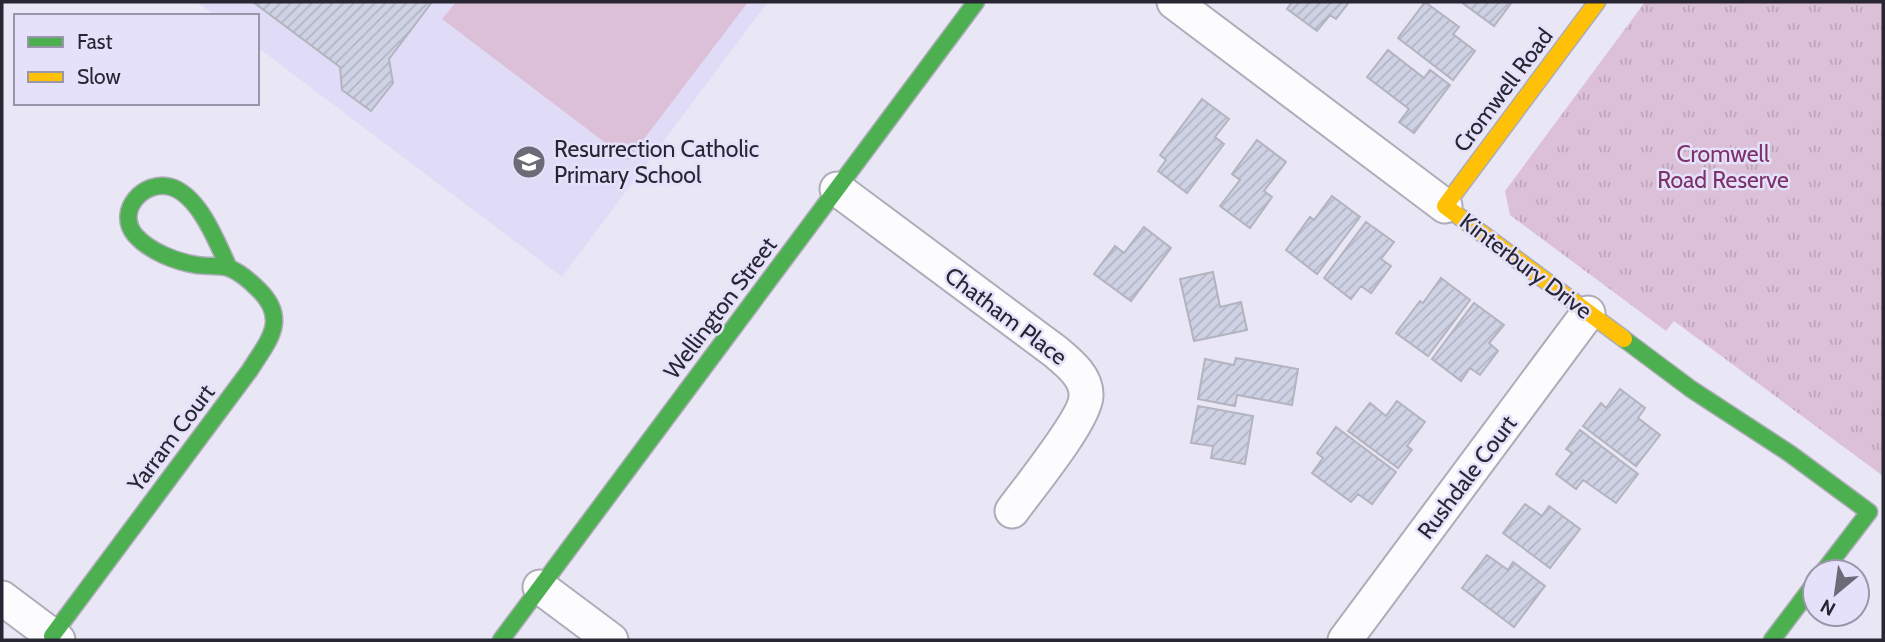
<svg xmlns="http://www.w3.org/2000/svg" width="1885" height="642" viewBox="0 0 1885 642" font-family="Cabin,sans-serif">
	<style>
		.built { fill: #e0dbf7 }
		.park { fill: url(#park-tufts) }
		.pitch { fill: #dcc0d8 }
		.building { fill: url(#building-hatch); stroke: #b3b4bf; stroke-width: 2 }
		.lines { fill: none; stroke-linecap: round; stroke-linejoin: round }
		.street-casing { stroke: #aeacb8; stroke-width: 37 }
		.fast-casing { stroke: #aeacb8; stroke-width: 19 }
		.slow-casing { stroke: #aeacb8; stroke-width: 19 }
		.street { stroke: #fcfbfe; stroke-width: 33 }
		.fast { stroke: #4caf50; stroke-width: 16 }
		.slow { stroke: #ffc107; stroke-width: 16 }
		.labels { text-anchor: middle; dominant-baseline: central; stroke-width: 5; stroke-linejoin: round; paint-order: stroke }
		.street-label { font-size: 23px; fill: #272632; stroke: #e5e1fb }
		.poi-label { font-size: 23px; fill: #272632; stroke: #e5e1fb; text-anchor: start }
		.park-label { font-size: 23px; fill: #7d3368; stroke: #e5e1fb }
	</style>
	<defs>
		<pattern id="park-tufts" width="24" height="20" patternUnits="userSpaceOnUse" patternTransform="scale(1.75)"><rect width="24" height="20" fill="#dcc0d8"/><path d="M3 7l-1-3M5 7V3M7 7l1-3M15 17l-1-3M17 17v-4M19 17l1-3" fill="none" stroke="#bda5ba"/></pattern>
		<pattern id="building-hatch" width="6" height="6" patternUnits="userSpaceOnUse" patternTransform="scale(1.75)"><rect width="6" height="6" fill="#ced2e4"/><path d="M-1 1l2-2M0 6l6-6M5 7l2-2" fill="none" stroke="#b1b4c4"/></pattern>
	</defs>
	<rect width="100%" height="100%" fill="#e9e7f5"/>
	<path class="built" d="M197,2H768L562,277L257,47V16H216Z"/>
	<path class="park" d="M1645,2H1883V476L1674,321L1666,331L1510,215L1505,191Z"/>
	<path class="pitch" d="M456,2H748L628,160L442,19Z"/>
	<path class="building" d="M253,2H432L389,59L393,83L371,111L342,90L340,67Z
		M1292,2H1349L1336,19L1330,15L1317,31L1287,9Z
		M1425,2L1459,27L1453,34L1475,51L1453,80L1398,38Z
		M1461,2H1512L1494,26Z
		M1388,50L1424,78L1430,70L1450,85L1414,133L1399,122L1409,109L1367,77Z
		M1202,99L1229,119L1215,137L1224,144L1187,193L1158,171L1166,160L1160,155Z
		M1257,140L1286,162L1264,191L1272,197L1250,228L1220,206L1240,180L1232,174Z
		M1332,196L1360,217L1317,274L1286,250L1310,217L1314,220Z
		M1366,222L1394,242L1381,259L1391,266L1371,293L1361,286L1351,299L1324,278Z
		M1144,227L1171,248L1131,301L1094,274L1115,246L1124,253Z
		M1213,272L1220,307L1241,302L1247,330L1194,341L1180,279Z
		M1441,278L1470,300L1428,356L1396,333L1420,301L1423,303Z
		M1474,303L1504,325L1489,343L1498,351L1480,375L1470,368L1461,381L1432,359Z
		M1236,358L1298,369L1292,405L1237,395L1235,406L1198,399L1205,359L1234,365Z
		M1620,389L1645,408L1638,418L1660,435L1636,466L1583,426L1601,403L1606,408Z
		M1397,401L1425,422L1407,446L1412,450L1398,468L1348,431L1370,403L1386,416Z
		M1198,406L1253,416L1245,464L1211,458L1213,446L1191,443Z
		M1336,427L1396,472L1372,504L1358,494L1351,502L1312,473L1323,458L1317,453Z
		M1580,430L1638,474L1616,503L1583,480L1576,489L1556,474L1572,453L1566,449Z
		M1525,504L1542,516L1549,506L1580,529L1550,568L1503,533Z
		M1487,555L1508,570L1513,562L1545,586L1514,627L1462,588Z"/>
	<g class="lines">
		<defs>
			<path id="street" d="M1174,2L1445,206
				M837,189L1056,352C1069,363 1087,377 1086,396C1086,418 1028,489 1012,511
				M540,587L611,640
				M2,598L58,640
				M1345,640L1588,313"/>
			<path id="fast" d="M1624,339L1691,389L1789,453L1869,512L1823,572
				M52,636L250,370C268,341 289,320 259,290C251,282 240,272 229,268C219,265 208,267 197,265C176,262 149,251 135,235C115,211 144,179 171,187C200,196 217,243 229,268
				M501,640L976,2
				M1772,640L1815,583"/>
			<path id="slow" d="M1597,2L1445,206L1624,339"/>
		</defs>
		<use href="#street" class="street-casing"/>
		<use href="#fast" class="fast-casing"/>
		<use href="#slow" class="slow-casing"/>
		<use href="#street" class="street"/>
		<use href="#fast" class="fast"/>
		<use href="#slow" class="slow"/>
	</g>
	<defs>
		<symbol id="school-disc" viewBox="-11 -11 22 22"><circle r="9.5" fill="#6b6a76" stroke="#e5e1fb"/><path d="M0-5L7-2L0 1L-7-2ZM-4 1L0 2.5L4 1V4Q0 6-4 4Z" fill="#fff"/></symbol>
	</defs>
	<g fill-rule="evenodd">
		<use href="#school-disc" x="510" y="143" width="38" height="38"/>
	</g>
	<g class="labels">
		<g class="street-label">
			<text transform="translate(1503 90) rotate(-53)">Cromwell Road</text>
			<text transform="translate(1526 266) rotate(37)">Kinterbury Drive</text>
			<text transform="translate(720 308) rotate(-53)">Wellington Street</text>
			<text transform="translate(1006 316) rotate(37)">Chatham Place</text>
			<text transform="translate(171 438) rotate(-53)">Yarram Court</text>
			<text transform="translate(1467 477) rotate(-53)">Rushdale Court</text>
		</g>
		<g class="poi-label">
			<text x="554" y="149">Resurrection Catholic<tspan x="554" dy="26">Primary School</tspan></text>
		</g>
		<g class="park-label">
			<text x="1723" y="154">Cromwell<tspan x="1723" dy="26">Road Reserve</tspan></text>
		</g>
	</g>
	<rect width="1885" height="642" fill="none" stroke="#272632" stroke-width="7"/>
	<rect x="14" y="14" width="245" height="91" fill="#e5e1fb" stroke="#9996ab" stroke-width="2"/>
	<rect x="28" y="37" width="35" height="10" fill="#4caf50" stroke="#9996ab" stroke-width="2"/>
	<text x="77" y="49" font-size="21" fill="#272632">Fast</text>
	<rect x="28" y="72" width="35" height="10" fill="#ffc107" stroke="#9996ab" stroke-width="2"/>
	<text x="77" y="84" font-size="21" fill="#272632">Slow</text>
	<g transform="translate(1836 593) rotate(209)"><circle r="33" fill="#e5e1fb" stroke="#9996ab" stroke-width="2"/>
	<path d="M0-5L12 26L0 18L-12 26Z" fill="#6b6a76"/>
	<text y="-10" font-size="19" font-weight="bold" text-anchor="middle" fill="#272632">N</text>
	</g>
</svg>
